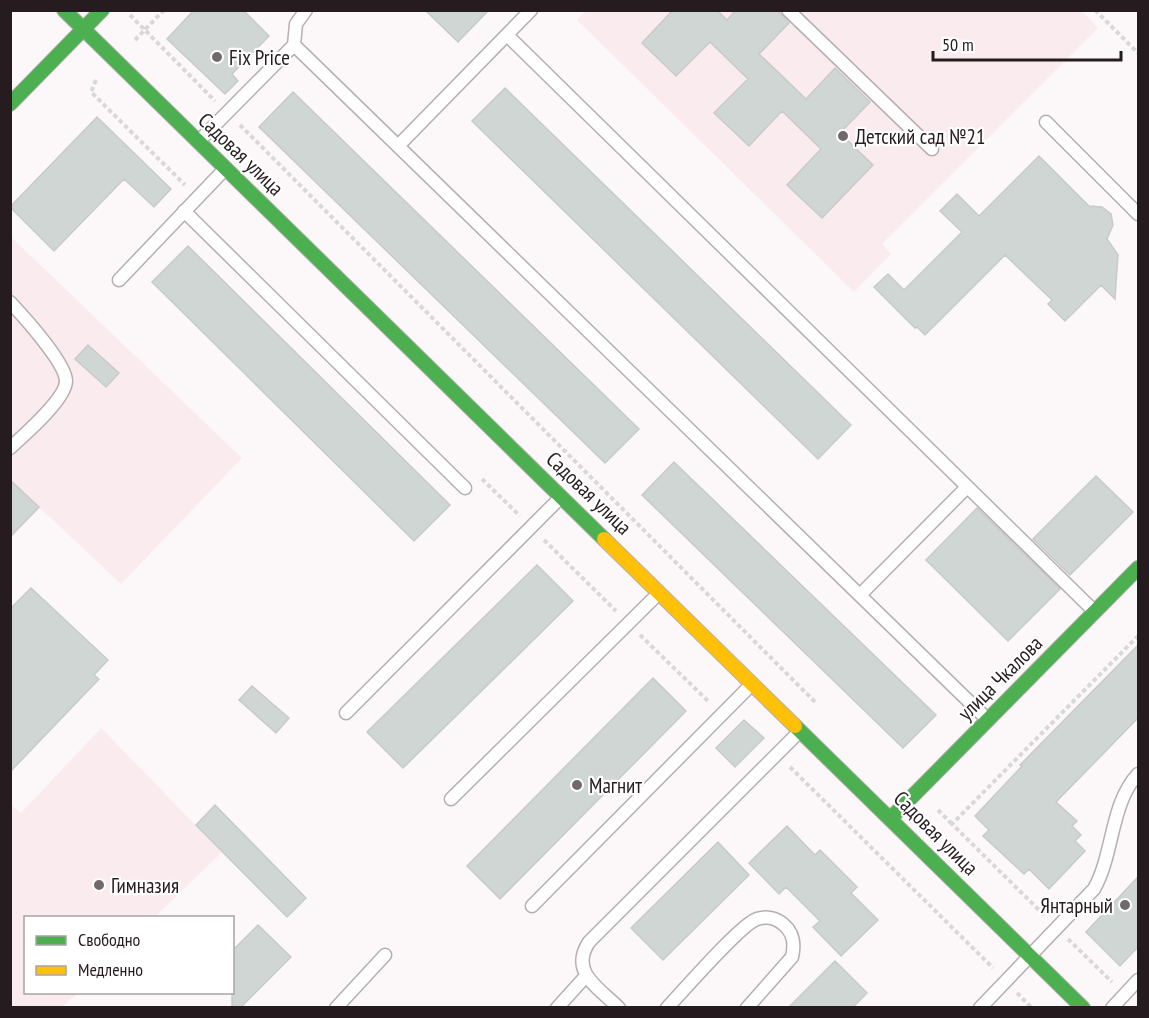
<svg xmlns="http://www.w3.org/2000/svg" width="1149" height="1018" viewBox="0 0 1149 1018" font-family="'PT Sans Narrow',sans-serif">
	<style>
		.built { fill: #faebef }
		.building { fill: #cfd6d4; stroke: #c7cbca; stroke-width: 1.5 }
		.lines { fill: none; stroke-linecap: round; stroke-linejoin: round }
		.lane-casing { stroke: #b6afb1; stroke-width: 15 }
		.fast-casing { stroke: #b6afb1; stroke-width: 16 }
		.slow-casing { stroke: #b6afb1; stroke-width: 16 }
		.path { stroke: #d9d8d8; stroke-width: 4; stroke-dasharray: 4.5 3; stroke-linecap: butt }
		.lane { stroke: #fffefe; stroke-width: 12 }
		.fast { stroke: #4caf50; stroke-width: 14 }
		.slow { stroke: #ffc107; stroke-width: 14 }
		.poi-dot { fill: #71696c; stroke: #fff; stroke-width: 2 }
		.labels { text-anchor: middle; dominant-baseline: central; stroke-width: 4.5; stroke-linejoin: round; paint-order: stroke }
		.poi-label { font-size: 21px; fill: #261c1f; stroke: #fff; text-anchor: start }
		.street-label { font-size: 21px; fill: #261c1f; stroke: #fff }
	</style>
	<rect width="100%" height="100%" fill="#fcf8fa"/>
	<path class="built" d="M587,10H1081L1098,28L882,244L891,254L854,292L577,20Z
		M10,236L242,458L121,584L40,508L11,538Z
		M101,728L222,852L155,917L26,918V992L78,993L62,1007H11V805L21,813Z"/>
	<path class="building" d="M194,10H243L269,36L232,74L238,81L225,94L167,39Z
		M425,10H489L458,42Z
		M673,10H717L727,20L736,10H777L789,23L759,54L806,99L835,68L870,102L840,133L873,165L822,218L787,185L821,149L782,111L749,146L714,113L748,79L710,42L676,76L642,43Z
		M505,88L851,425L818,459L472,121Z
		M293,92L639,429L605,463L259,127Z
		M97,117L171,189L154,207L124,179L54,251L10,207Z
		M1039,156L1089,206L1102,207L1111,214L1113,225L1107,239L1118,255L1115,299L1101,285L1065,321L1048,304L1052,300L1005,255L925,335L917,327L915,328L874,287L888,274L904,290L962,232L940,211L957,194L979,216Z
		M188,246L450,505L414,541L152,282Z
		M88,345L119,373L106,387L75,359Z
		M674,462L936,715L903,748L642,495Z
		M1096,476L1133,512L1070,575L1033,539Z
		M10,480L39,507L10,537Z
		M977,508L1060,589L1008,641L926,560Z
		M537,565L573,601L403,768L367,732Z
		M31,588L108,660L94,675L99,679L10,772V609Z
		M1138,645V718L1056,802L1077,821L1072,826L1081,835L1075,841L1085,851L1049,889L1029,869L1024,874L983,836L989,830L975,816L1022,766L1020,765Z
		M653,678L686,711L500,899L467,866Z
		M252,686L289,718L276,733L239,700Z
		M744,720L764,738L735,767L716,748Z
		M215,805L306,898L287,917L196,825Z
		M787,826L815,855L820,850L857,887L851,893L878,920L841,956L813,927L820,921L786,887L779,894L749,863Z
		M718,842L749,875L663,960L631,928Z
		M1138,877V947L1120,966L1086,932Z
		M258,925L291,957L240,1008H232V951Z
		M835,961L867,993L852,1008H788Z"/>
	<g class="lines">
		<defs>
			<path id="lane" d="M788,10L932,149
				M507,35L1093,610
				M294,45L988,720
				M1046,122L1138,214
				M199,141L294,45L296,24L306,10
				M398,146L531,10
				M184,211L465,488
				M119,280L224,170
				M10,302C23,316 66,363 66,381C66,399 24,435 10,448
				M860,595L967,487
				M346,713L561,497
				M451,799L659,593
				M532,906L751,685
				M336,1008L385,955
				M557,1008L586,976
				M619,1008C599,988 569,972 589,942L799,732
				M667,1008C683,991 741,924 757,919C766,916 776,918 783,924C794,933 795,944 792,957L747,1008
				M980,1008L1094,889C1114,854 1110,804 1138,774
				M1112,1008L1138,980"/>
			<path id="fast" d="M64,10L604,539
				M10,104L102,10
				M795,726L1083,1008
				M891,818L1138,568"/>
			<path id="slow" d="M604,539L795,726"/>
		</defs>
		<use href="#lane" class="lane-casing"/>
		<use href="#fast" class="fast-casing"/>
		<use href="#slow" class="slow-casing"/>
		<path class="path" d="M1095,10L1138,53
			M130,15L215,101
			M135,40L164,10
			M96,80L91,92L185,185
			M240,125L815,702
			M482,479L520,516
			M544,540L616,611
			M640,635L710,703
			M790,767L993,968
			M938,810L952,824
			M1044,915L952,824L1138,636
			M1068,939L1112,982
			M1017,993L1032,1008"/>
		<use href="#lane" class="lane"/>
		<use href="#fast" class="fast"/>
		<use href="#slow" class="slow"/>
	</g>
	<g class="poi-dot">
		<circle cx="217" cy="57" r="6"/>
		<circle cx="843" cy="136" r="6"/>
		<circle cx="577" cy="785" r="6"/>
		<circle cx="99" cy="885" r="6"/>
		<circle cx="1125" cy="905" r="6"/>
	</g>
	<g class="labels">
		<g class="poi-label">
			<text x="229" y="57">Fix Price</text>
			<text x="855" y="136">Детский сад №21</text>
			<text x="589" y="785">Магнит</text>
			<text x="111" y="885">Гимназия</text>
			<text x="1113" y="905" text-anchor="end">Янтарный</text>
		</g>
		<g class="street-label">
			<text transform="translate(241 154) rotate(44)">Садовая улица</text>
			<text transform="translate(589 493) rotate(44)">Садовая улица</text>
			<text transform="translate(1000 678) rotate(-45)">улица Чкалова</text>
			<text transform="translate(936 833) rotate(45)">Садовая улица</text>
		</g>
	</g>
	<rect width="1149" height="1018" fill="none" stroke="#261c1f" stroke-width="24"/>
	<rect x="24" y="916" width="210" height="78" fill="#ffffff" stroke="#a8a4a5" stroke-width="1.5"/>
	<rect x="36" y="936" width="30" height="9" fill="#4caf50" stroke="#a8a4a5" stroke-width="1.5"/>
	<text x="78" y="946" font-size="18" fill="#261c1f">Свободно</text>
	<rect x="36" y="966" width="30" height="9" fill="#ffc107" stroke="#a8a4a5" stroke-width="1.5"/>
	<text x="78" y="976" font-size="18" fill="#261c1f">Медленно</text>
	<path d="M933 51v9h188v-9" fill="none" stroke="#261c1f" stroke-width="3"/>
	<text x="942" y="51" font-size="18" fill="#261c1f" stroke="#ffffff" stroke-width="4.5" paint-order="stroke">50 m</text>
</svg>
